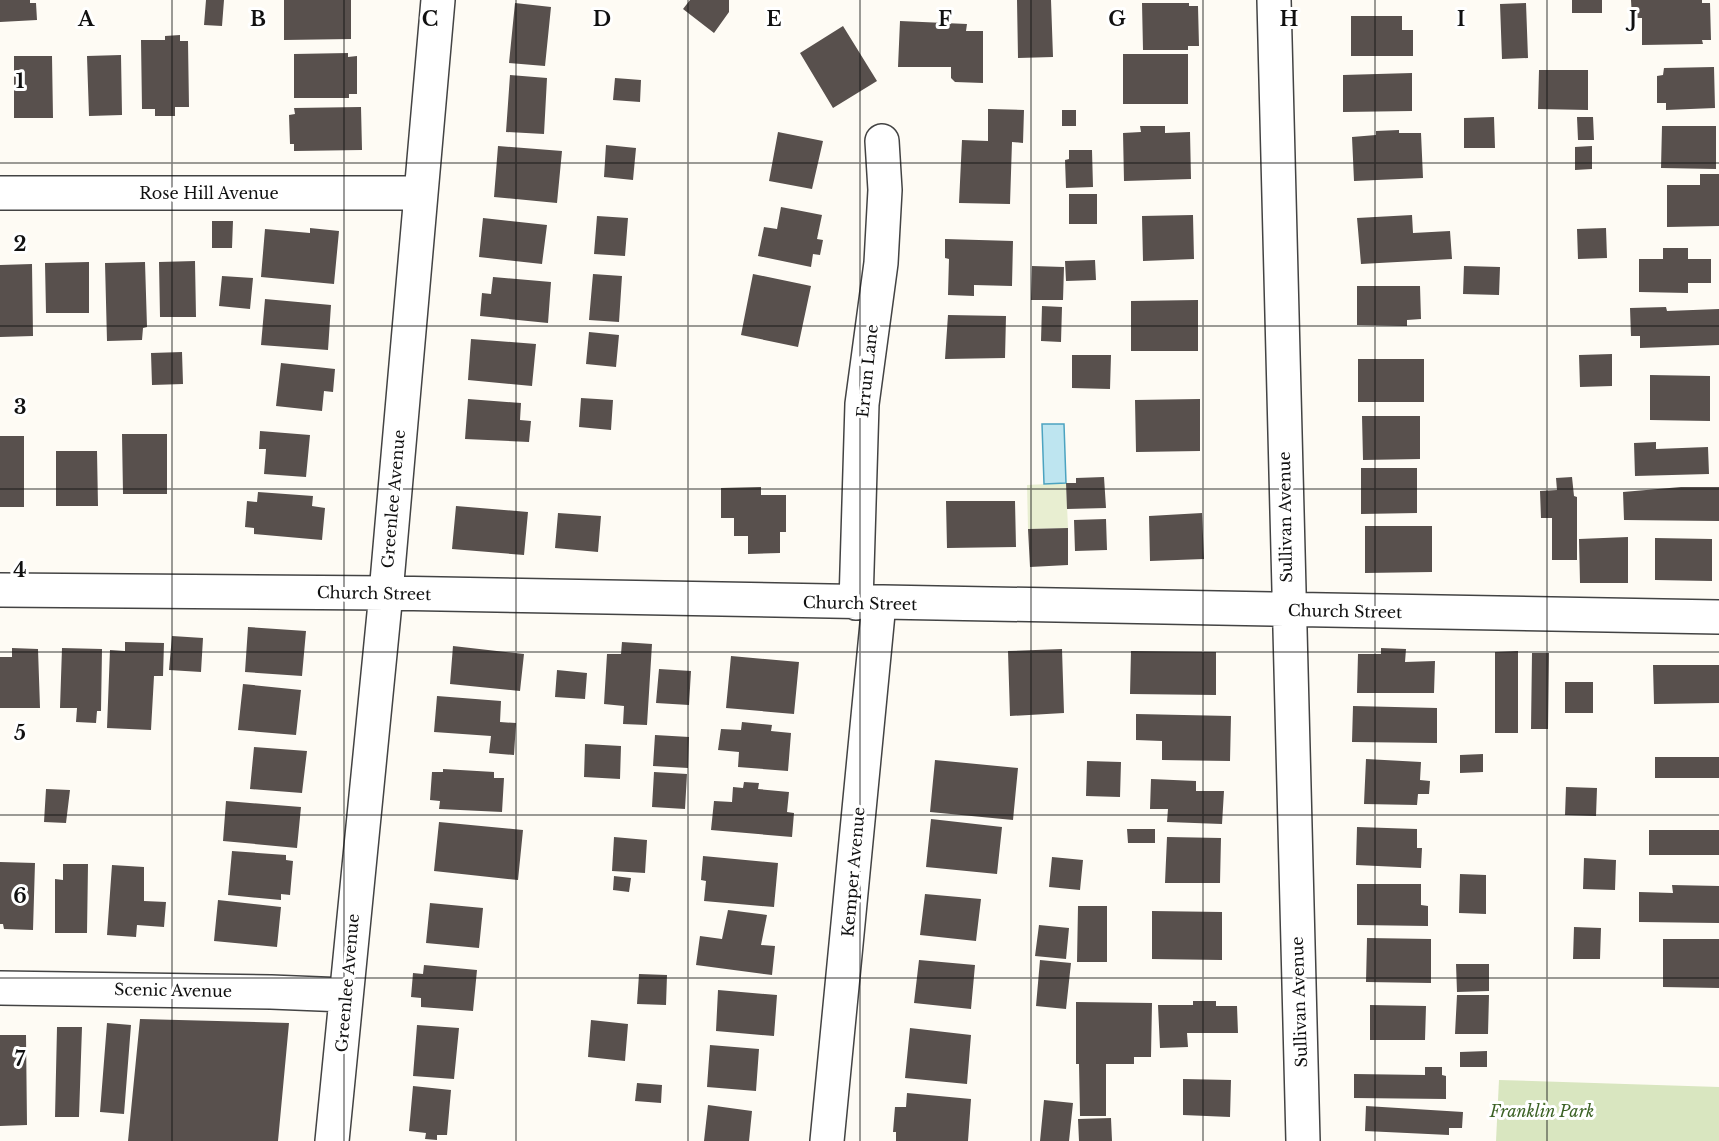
<svg xmlns="http://www.w3.org/2000/svg" width="1719" height="1141" viewBox="0 0 1719 1141" font-family="'Libre Baskerville',serif">
	<style>
		.green { fill: #d9e6c0 }
		.pitch { fill: #e8eed1 }
		.water { fill: #bee5f0; stroke: #4ca3c0; stroke-width: 1.5 }
		.building { fill: #58504d }
		.lines { fill: none; stroke-linecap: round; stroke-linejoin: round }
		.minor-casing { stroke: #434343; stroke-width: 36 }
		.minor { stroke: #fff; stroke-width: 33 }
		.grid { fill: none; stroke: #101010; stroke-width: 1.5; stroke-opacity: 0.55 }
		.labels { text-anchor: middle; dominant-baseline: central; stroke-width: 6; stroke-linejoin: round; paint-order: stroke }
		.street-label { font-size: 16px; fill: #101010; stroke: #fff }
		.park-label { font-size: 16px; font-style: italic; fill: #3c6226; stroke: #fff }
		.grid-label { font-size: 20px; text-anchor: middle; font-weight: bold; fill: #101010; stroke: #fff; stroke-width: 6; stroke-linejoin: round; paint-order: stroke }
	</style>
	<rect width="100%" height="100%" fill="#fefbf4"/>
	<path class="green" d="M1499,1080L1719,1087V1141H1496Z"/>
	<path class="pitch" d="M1066,483L1068,528L1028,529L1027,485Z"/>
	<path class="water" d="M1042,424H1064L1066,483L1044,484Z"/>
	<path class="building" d="M0,0H30V3H36L37,20L0,22Z
		M206,0H224L222,26L204,25Z
		M284,0H351V39L284,40Z
		M690,0H729V12L714,33L683,9Z
		M1017,0H1051L1053,57L1018,58Z
		M1572,0H1602V13H1572Z
		M1631,0H1702V3H1710L1711,40H1702L1703,44L1642,45V18H1632Z
		M515,3L551,7L545,66L509,63Z
		M1142,3H1189V6H1198L1199,46H1188V50H1143Z
		M1526,3L1528,58L1502,59L1500,4Z
		M1351,16H1402V30H1413V56H1351Z
		M900,21L967,24L966,31H983V83L955,82L951,78V67H898Z
		M843,26L877,81L833,108L800,53Z
		M180,35V41H188L189,107H175V116H155V109H142L141,40H165V36Z
		M348,53V57L357,56V94H349V98H294V54Z
		M1123,54H1188V104H1123Z
		M121,55L122,115L89,116L87,56Z
		M14,56H52L53,118H14Z
		M1714,67L1715,108L1666,110V103H1657V76L1663,75L1664,68Z
		M1539,70H1588V110L1538,109Z
		M1412,73V111L1343,112V75Z
		M510,75L547,78L544,134L506,132Z
		M615,78L641,80L640,102L613,100Z
		M361,107L362,150L294,151V144H290L289,115L295,114L294,108Z
		M988,109L1024,110L1023,143L1012,142L1010,204L959,203L962,140L988,141Z
		M1062,110H1076V126H1062Z
		M1494,117L1495,148H1464V118Z
		M1577,117H1593L1594,140H1578Z
		M1140,126H1165V133L1190,132L1191,179L1124,181L1123,133L1141,132Z
		M1662,126H1716V169L1661,168Z
		M1399,130V133H1421L1423,178L1354,181L1352,137L1376,135V131Z
		M778,132L823,141L812,189L769,181Z
		M606,145L636,148L633,180L604,177Z
		M498,146L562,151L557,203L494,197Z
		M1592,146V169L1575,170V147Z
		M1069,150H1092L1093,187L1066,188L1065,160L1069,159Z
		M1700,174H1719V226L1667,227V185H1700Z
		M1069,194H1097V224H1069Z
		M781,207L822,215L817,239L823,240L820,255L813,254L811,267L758,256L764,227L777,229Z
		M1193,215L1194,259L1143,261L1142,216Z
		M1412,215L1413,233L1450,231L1452,259L1361,264L1357,218Z
		M597,216L628,218L625,256L594,254Z
		M483,218L547,225L542,264L479,257Z
		M212,221H233L232,248H212Z
		M310,228L339,231L334,284L261,277L265,229L310,233Z
		M1606,228L1607,258L1578,259L1577,229Z
		M945,239L1013,241L1012,286L974,285V296L948,295L949,259L945,258Z
		M1663,248H1688V259H1711V283H1688V293L1639,292V259H1663Z
		M1095,260L1096,280L1066,281L1065,261Z
		M195,261L196,317H160L159,262Z
		M89,262V313H46L45,263Z
		M145,262L147,327L143,328L142,340L107,341L105,263Z
		M32,264L33,336L0,337V265Z
		M1032,266L1064,267L1063,300H1031Z
		M1464,266L1500,267L1499,295L1463,294Z
		M593,274L622,276L619,322L589,320Z
		M753,274L811,286L798,347L741,335Z
		M222,276L253,278L250,309L219,306Z
		M493,277L551,282L548,323L480,316L482,293L491,294Z
		M1357,286H1420L1421,319L1407,320V326L1357,325Z
		M265,299L331,305L328,350L261,345Z
		M1198,300V351H1131V301Z
		M1042,306L1062,307L1061,342L1041,341Z
		M1666,307L1667,311L1719,309V345L1640,348V336H1631L1630,308Z
		M948,315L1006,316L1005,358L945,359Z
		M589,332L619,335L616,367L586,364Z
		M471,339L536,344L532,386L468,380Z
		M182,352L183,384L152,385L151,353Z
		M1612,354V386L1580,387L1579,355Z
		M1072,355H1111L1110,389L1072,388Z
		M1358,359H1424V402H1358Z
		M281,363L335,369L333,392L324,391L322,411L276,406Z
		M1650,375L1710,376V421L1650,420Z
		M581,398L613,400L611,430L579,427Z
		M468,399L521,403L520,420L531,421L529,442L465,439Z
		M1200,399V451L1136,452L1135,400Z
		M1362,416H1420V459L1363,460Z
		M260,431L310,435L306,477L264,474L266,449H259Z
		M122,434H167V494H123Z
		M0,436H24V507H0Z
		M1656,442V449L1708,447L1709,474L1635,476L1634,443Z
		M56,451H97L98,506H56Z
		M1361,468H1417V513L1361,514Z
		M1104,477L1106,508L1067,509L1066,483H1076V478Z
		M1572,477L1574,496L1577,497V560H1552V518H1541L1540,491L1557,490L1556,478Z
		M761,487V495H786V532H780V553L748,554V536H734V518H721V488Z
		M1681,487H1719V521L1624,520L1623,492Z
		M258,492L313,496L312,506L325,508L322,540L254,534V528L245,527L247,501L257,502Z
		M946,501H1015L1016,547L947,548Z
		M456,506L528,512L524,555L452,549Z
		M558,513L601,516L598,552L555,548Z
		M1202,513L1204,559L1150,561L1149,516Z
		M1106,519L1107,550L1075,551L1074,520Z
		M1365,526H1432V572L1365,573Z
		M1068,528V565L1030,567L1028,529Z
		M1628,537V583H1580L1579,539Z
		M1655,538L1712,539V581L1655,580Z
		M248,627L306,631L302,676L245,672Z
		M172,636L203,638L201,672L169,670Z
		M125,642L164,643L163,676H154L151,730L107,728L110,650L125,651Z
		M622,642L652,644L647,725L623,724L624,706L604,704L607,654H621Z
		M453,646L524,654L520,691L450,684Z
		M12,648L38,649L40,708H0V657H12Z
		M62,648L102,649L101,711H97L96,723L76,722L77,708H60Z
		M1381,648L1406,649L1405,662L1435,661L1434,693H1357L1358,654H1381Z
		M1062,649L1064,713L1010,716L1008,651Z
		M1131,651L1216,652V695L1130,694Z
		M1518,651V733H1495V652Z
		M1532,653H1549L1548,729H1531Z
		M731,656L799,662L794,714L726,708Z
		M1653,665H1719V703L1654,704Z
		M659,669L691,671L689,705L656,703Z
		M557,670L587,673L585,699L555,697Z
		M1565,682H1593V713H1565Z
		M243,684L301,690L296,735L238,730Z
		M437,696L501,701L500,722L516,723L514,755L489,753L491,736L434,732Z
		M1353,706L1437,708V743L1352,742Z
		M1136,714L1231,716L1230,761L1162,760V741L1136,740Z
		M742,722L772,725L771,731L791,733L788,771L738,767L739,752L718,750L721,729L741,730Z
		M655,735L689,737L688,768L653,766Z
		M585,744L621,746L620,779L584,777Z
		M254,747L307,751L302,793L250,789Z
		M1483,754V772L1460,773V755Z
		M1655,757H1719V778H1655Z
		M1366,759L1421,762L1420,780L1430,781L1429,794H1418L1417,805L1364,804Z
		M935,760L1018,768L1013,820L930,812Z
		M1087,761L1121,762L1120,797L1086,796Z
		M443,769L494,772V778H504L502,812L439,809L440,801L430,800L432,772H443Z
		M654,772L687,774L685,809L652,807Z
		M1151,779L1196,781V791H1224L1222,824L1167,822L1168,809H1150Z
		M744,782L759,783L758,789L789,792L787,812L794,813L792,837L711,830L714,801L732,802L733,787L743,788Z
		M1566,787L1597,788L1596,816L1565,815Z
		M46,789L70,790L66,823L44,822Z
		M226,801L301,807L297,848L223,841Z
		M931,819L1002,827L997,874L926,867Z
		M439,822L523,830L518,880L434,871Z
		M1357,827L1417,829V848H1422L1421,868L1356,865Z
		M1127,829H1155V843H1128Z
		M1649,830H1719V855H1649Z
		M614,837L647,840L645,873L612,871Z
		M1167,837L1221,838L1220,883H1165Z
		M232,851L286,855V860L293,861L290,895L281,894V900L228,895Z
		M703,856L778,863L774,907L704,901L706,881L701,880Z
		M1052,857L1083,860L1080,890L1049,887Z
		M1584,858L1616,860L1615,890L1583,889Z
		M0,862L35,863L33,930L4,929L3,924H0Z
		M63,864H88L87,933H55V879L63,880Z
		M112,865L144,867V901L166,902L164,927L137,925L136,937L107,935Z
		M1460,874L1486,875V914L1459,913Z
		M614,876L631,878L629,892L613,890Z
		M1357,884H1421V905L1428,906V926L1357,925Z
		M1672,885L1719,886V923L1639,922V892L1673,893Z
		M925,894L981,899L976,941L920,935Z
		M218,900L281,907L277,947L214,941Z
		M430,903L483,908L479,948L426,943Z
		M1078,906H1107V962H1077Z
		M728,910L767,915L761,945L775,946L772,975L696,965L700,936L722,939Z
		M1152,911L1222,912V960L1152,959Z
		M1039,925L1069,928L1066,959L1035,956Z
		M1574,927L1601,928L1600,959H1573Z
		M1367,938L1431,939V983L1366,982Z
		M1663,939H1719V988L1663,987Z
		M919,960L975,965L971,1009L914,1003Z
		M1040,960L1071,963L1066,1009L1036,1006Z
		M1456,964H1489V991L1457,992Z
		M424,965L477,970L473,1011L421,1007V998L411,997L413,973L423,974Z
		M639,974L667,975L666,1005L637,1004Z
		M718,990L777,995L774,1036L716,1031Z
		M1457,995H1489L1488,1034H1455Z
		M1193,1001H1216V1006H1237L1238,1033H1187L1188,1047L1160,1048L1158,1005H1193Z
		M1076,1002L1152,1003L1151,1057H1134V1064H1106V1116H1080L1079,1064H1076Z
		M1370,1005L1426,1006L1425,1040H1370Z
		M140,1019L289,1023L278,1141H128Z
		M591,1020L628,1024L625,1061L588,1057Z
		M107,1023L131,1025L124,1114L100,1112Z
		M417,1025L459,1028L454,1079L413,1076Z
		M57,1027H82L79,1117H55Z
		M910,1028L971,1035L967,1084L905,1078Z
		M0,1035H26L27,1125L0,1126Z
		M710,1045L759,1049L756,1091L707,1087Z
		M1487,1051V1067H1460V1052Z
		M1425,1067H1442V1075L1446,1076V1099L1354,1098V1074L1425,1075Z
		M1183,1079L1231,1080L1230,1117L1183,1115Z
		M637,1083L662,1085L661,1103L635,1101Z
		M413,1086L451,1090L447,1135H437V1140L425,1139L426,1133L409,1131Z
		M907,1093L971,1099L968,1141H896V1132H893L895,1107H906Z
		M1044,1100L1073,1103L1069,1141H1040Z
		M708,1105L752,1111L749,1141H704Z
		M1366,1106L1463,1112L1462,1128H1449V1135L1365,1131Z
		M1111,1118L1112,1141H1079L1078,1119Z"/>
	<g class="lines">
		<defs>
			<path id="minor" d="M1274,0L1303,1141
				M0,193H419
				M0,590L386,593L1719,617
				M856,603L862,404L881,263L885,190L882,141
				M0,988L271,992L345,995
				M332,1141L386,593L438,0
				M827,1141L879,603"/>
		</defs>
		<use href="#minor" class="minor-casing"/>
		<use href="#minor" class="minor"/>
	</g>
	<path class="grid" d="M172,0V1141M344,0V1141M516,0V1141M688,0V1141M860,0V1141M1031,0V1141M1203,0V1141M1375,0V1141M1547,0V1141M0,163H1719M0,326H1719M0,489H1719M0,652H1719M0,815H1719M0,978H1719"/>
	<g class="labels">
		<g class="street-label">
			<text x="209" y="193">Rose Hill Avenue</text>
			<text transform="translate(867 371) rotate(-84)">Errun Lane</text>
			<text transform="translate(393 499) rotate(-85)">Greenlee Avenue</text>
			<text transform="translate(1285 517) rotate(-91)">Sullivan Avenue</text>
			<text transform="translate(374 593) rotate(1)">Church Street</text>
			<text transform="translate(860 603) rotate(1)">Church Street</text>
			<text transform="translate(1345 611) rotate(1)">Church Street</text>
			<text transform="translate(853 872) rotate(-85)">Kemper Avenue</text>
			<text transform="translate(347 983) rotate(-85)">Greenlee Avenue</text>
			<text transform="translate(173 990) rotate(1)">Scenic Avenue</text>
			<text transform="translate(1299 1002) rotate(-92)">Sullivan Avenue</text>
		</g>
		<g class="park-label">
			<text x="1542" y="1111">Franklin Park</text>
		</g>
	</g>
	<g class="grid-label">
		<text x="86" y="26">A</text>
		<text x="258" y="26">B</text>
		<text x="430" y="26">C</text>
		<text x="602" y="26">D</text>
		<text x="774" y="26">E</text>
		<text x="945" y="26">F</text>
		<text x="1117" y="26">G</text>
		<text x="1289" y="26">H</text>
		<text x="1461" y="26">I</text>
		<text x="1633" y="26">J</text>
		<text x="20" y="88">1</text>
		<text x="20" y="251">2</text>
		<text x="20" y="414">3</text>
		<text x="20" y="577">4</text>
		<text x="20" y="740">5</text>
		<text x="20" y="903">6</text>
		<text x="20" y="1066">7</text>
	</g>
</svg>
